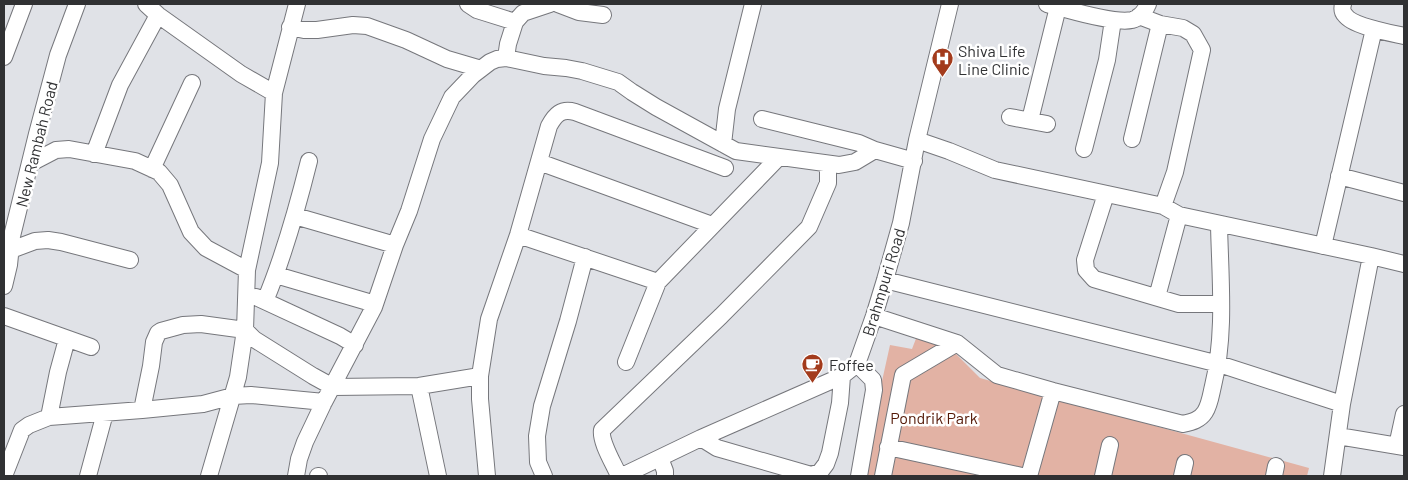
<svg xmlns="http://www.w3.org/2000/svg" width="1408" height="480" viewBox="0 0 1408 480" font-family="Barlow,sans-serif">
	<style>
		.green { fill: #e2b2a4 }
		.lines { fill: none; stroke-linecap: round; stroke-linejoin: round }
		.minor-casing { stroke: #76777c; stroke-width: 18 }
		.minor { stroke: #fff; stroke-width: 16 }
		.labels { text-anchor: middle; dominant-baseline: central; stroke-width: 5; stroke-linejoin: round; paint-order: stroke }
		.poi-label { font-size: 16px; fill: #303133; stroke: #fff; text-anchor: start }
		.street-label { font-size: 16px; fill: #303133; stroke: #fff }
		.park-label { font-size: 16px; fill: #541907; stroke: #fff }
	</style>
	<rect width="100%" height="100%" fill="#e0e2e7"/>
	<path class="green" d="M917,336L953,351L980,378L1309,468L1307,476H861L890,345L912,349Z"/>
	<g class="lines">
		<defs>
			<path id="minor" d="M146,4L158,15L241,74L274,93L270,163L247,270L245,330L238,377L209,476
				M468,4L477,10L515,22L523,13L550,4
				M558,4L579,12L603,15
				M1047,4C1065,9 1114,24 1132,20C1140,18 1145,11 1148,4
				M1343,4C1342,8 1342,12 1345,15C1352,26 1391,33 1404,36
				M1139,16L1160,24L1183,28L1193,34L1202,50L1175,172L1163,206L1179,215L1371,256L1404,264
				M290,27L304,30H317L353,25L367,26L406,40L447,59L481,69
				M4,57L24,4
				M506,58L508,44L515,22
				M274,93L297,4
				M1010,117L1047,124
				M762,119L859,143L875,150
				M1030,120L1058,7
				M1132,139L1160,24
				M917,140L949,151L995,170L1163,206
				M723,144L727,109L753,4
				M1084,149L1107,60L1113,20
				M94,154L120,85L158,15
				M539,162L712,225
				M31,163L56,150L69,149L135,161L159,172L170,185L191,232L206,248L247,270
				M152,169L192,83
				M1339,176L1404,193
				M1106,194L1085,260L1086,270L1094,279L1179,304H1221
				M295,216L395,245
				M518,235L658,282
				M1323,246L1374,29
				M11,250L35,241L48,240L61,242L130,260
				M276,275L375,304
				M885,280L1219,364L1342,404
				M4,286L9,265L12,236L37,134L58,55L77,4
				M256,297L340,336L355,345
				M1157,297L1179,215
				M265,301C284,256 297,209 309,161
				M4,316L91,347
				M874,316L957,343L997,375L1053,391L1183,424C1192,422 1200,420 1205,412C1210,404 1211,394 1213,386C1226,333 1220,277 1219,224
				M626,362L658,282L779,157
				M857,364L873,380L874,390L859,476
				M480,376V399L487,476
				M419,386L438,476
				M142,410L151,366L154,342L158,333L161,331L183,325L201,324L245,330L254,339L313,376L333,387L419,386L480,376L489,319L518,235L549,126C555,115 561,108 575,112L725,168
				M49,417L58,372L67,339
				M1338,436L1404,447
				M701,438L717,448L811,475L820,472L826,464L830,453L840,403L842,376
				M1397,446L1404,414
				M888,447L1022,476
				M660,458L665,471V476
				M4,476L22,430L29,425L49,417L142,410L203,404L233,396L251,395L324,402
				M88,476L105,413
				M296,476L299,459L305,442L324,402L374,307L395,245L409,211L432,139L452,97L473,75L490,62L497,59L506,58L544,66L566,68L582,71L618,82L632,92L656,107L736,151L839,165L855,162L875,150L914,161
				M318,476H319
				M544,476L538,462L537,436L542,406L568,321L585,257
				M619,476C614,464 600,442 602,430L721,316L809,227L828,183V164
				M622,476L701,438L842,376L857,364L874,316L885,280L901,223L917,140L950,4
				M883,476L903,375L957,343
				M1029,476L1053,391
				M1103,476L1110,445
				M1182,476L1185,463
				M1274,476L1276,466
				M1332,476L1342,404L1371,256"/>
		</defs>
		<use href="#minor" class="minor-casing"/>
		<use href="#minor" class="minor"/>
	</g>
	<defs>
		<symbol id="hospital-pin" viewBox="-11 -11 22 30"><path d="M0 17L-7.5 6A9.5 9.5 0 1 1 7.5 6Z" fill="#a33b1c" stroke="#fff"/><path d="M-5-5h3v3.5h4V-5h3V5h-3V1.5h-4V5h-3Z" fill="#fff"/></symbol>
		<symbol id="cafe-pin" viewBox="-11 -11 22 30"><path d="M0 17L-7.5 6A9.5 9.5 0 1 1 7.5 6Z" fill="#a33b1c" stroke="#fff"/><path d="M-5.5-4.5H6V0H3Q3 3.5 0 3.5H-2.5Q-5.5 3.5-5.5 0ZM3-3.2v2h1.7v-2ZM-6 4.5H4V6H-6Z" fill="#fff"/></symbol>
	</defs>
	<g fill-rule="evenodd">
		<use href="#hospital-pin" x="930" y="46" width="25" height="34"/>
		<use href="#cafe-pin" x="800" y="352" width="25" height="34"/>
	</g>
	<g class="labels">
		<g class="poi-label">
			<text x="958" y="50">Shiva Life<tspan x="958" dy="18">Line Clinic</tspan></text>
			<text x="829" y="364">Foffee</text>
		</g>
		<g class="street-label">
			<text transform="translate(36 144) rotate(-76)">New Rambah Road</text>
			<text transform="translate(883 282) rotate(-73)">Brahmpuri Road</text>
		</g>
		<g class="park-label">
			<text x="934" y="417">Pondrik Park</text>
		</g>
	</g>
	<rect width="1408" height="480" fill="none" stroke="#303133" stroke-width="10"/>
</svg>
